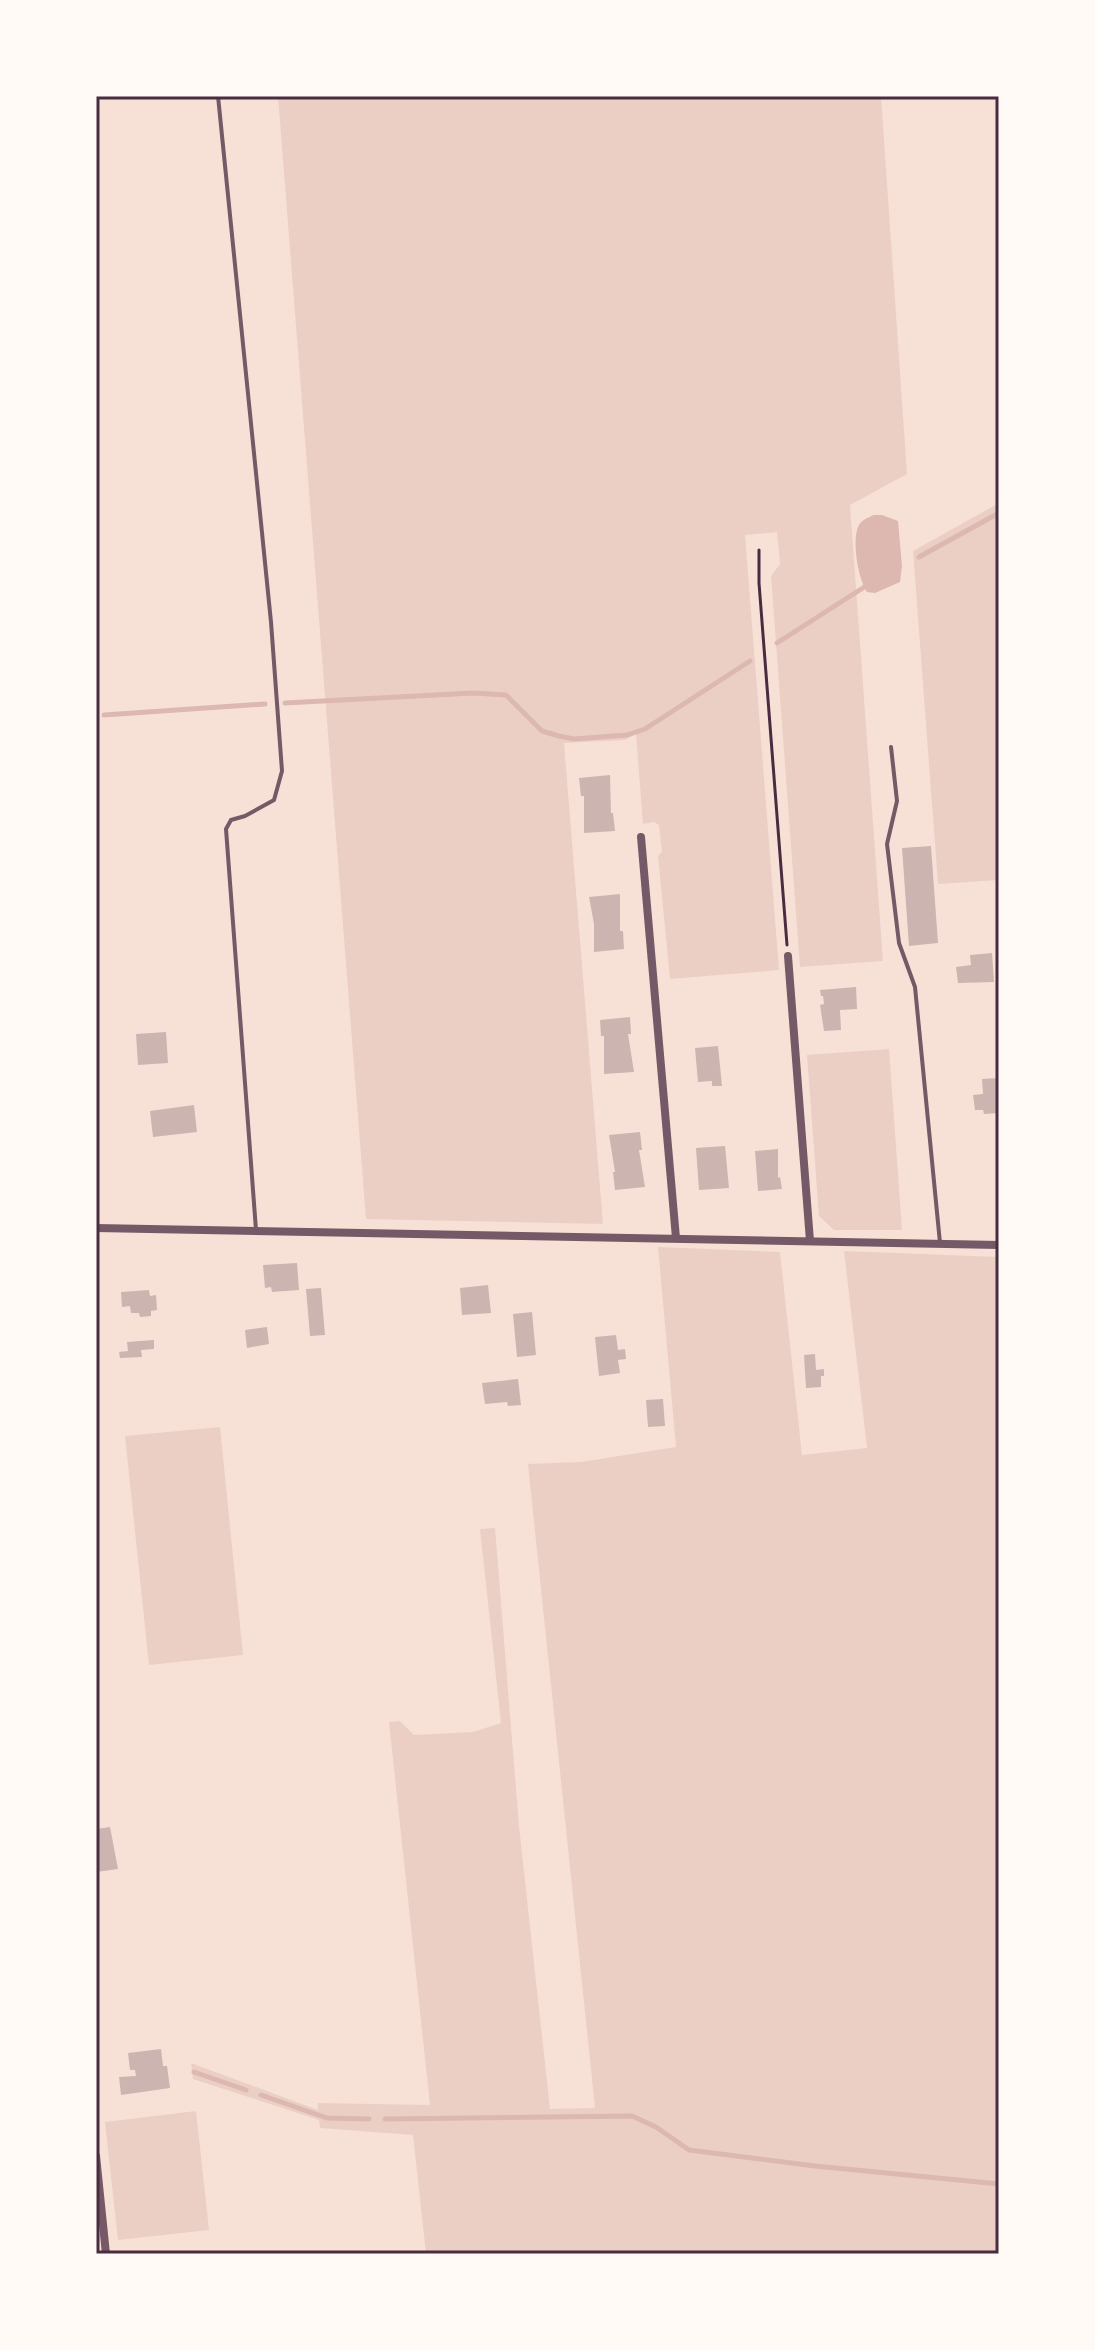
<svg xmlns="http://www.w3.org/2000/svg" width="1095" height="2350" viewBox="0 0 1095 2350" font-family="Roboto,sans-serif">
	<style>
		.green { fill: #ebcfc5 }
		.water { fill: #dcb8b0 }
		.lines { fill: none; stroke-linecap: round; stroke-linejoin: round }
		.stream { stroke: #dcb8b0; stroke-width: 5 }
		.building { fill: #ccb4b1 }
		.path { stroke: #4a2c40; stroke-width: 3 }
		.service { stroke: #755966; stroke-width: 4 }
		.minor { stroke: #755966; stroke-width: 8 }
		.neatline { fill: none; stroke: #4a2c40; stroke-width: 3 }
	</style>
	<rect width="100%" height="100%" fill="#f7e1d7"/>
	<path class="green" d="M278,96H881L907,474L850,505L883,961L800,967L771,576L780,564L777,532L745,535L779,970L670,979L658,856L662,852L659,825L654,822L643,824L636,734L625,740L564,743L603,1224L366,1219Z
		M999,503V880L938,884L913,551Z
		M889,1049L902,1230H834L819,1216L807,1055Z
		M658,1247L780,1252L802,1455L867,1448L844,1251L999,1257V2254H426L413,2135L320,2128L319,2120L193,2079L191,2063L318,2110V2103L430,2105L389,1722L400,1721L414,1735L473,1732L501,1723L480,1529L495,1528L519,1826L550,2109L595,2108L528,1464L581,1462L676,1447Z
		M220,1427L243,1655L149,1665L125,1436Z
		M196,2111L209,2230L118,2240L105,2122Z"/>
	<path class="water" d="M874,515H882L898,521L902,566L900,582L875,593L867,592C858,579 852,541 858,527C861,520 867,518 874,515Z"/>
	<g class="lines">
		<path class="stream" d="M919,557L999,513
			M777,643L869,584
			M285,703L473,693L506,695L542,731L559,736L574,739L627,735L645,729L750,661
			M104,715L265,704
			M194,2072L246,2090
			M261,2095L327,2118L369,2119
			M385,2119L632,2116L656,2127L689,2150L815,2166L999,2184"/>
	</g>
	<path class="building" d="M610,775L611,813H613L615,831L584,833V796H581L579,778Z
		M931,846L938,943L909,946L902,848Z
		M620,894V931H623L624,949L594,952V924L589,897Z
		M992,953L994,982L958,983L956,967L971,965L970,955Z
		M856,987L857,1009L840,1010L841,1030L824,1031L820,1005L824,1004L823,996H821L820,990Z
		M630,1017L631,1034H628L634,1072L604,1074V1036H601L600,1020Z
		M166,1032L168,1063L138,1065L136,1034Z
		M718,1046L722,1086H712V1081L698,1082L695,1048Z
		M999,1078V1113L984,1114L983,1110H975L973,1095L983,1094L982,1079Z
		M194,1105L197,1132L153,1137L150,1111Z
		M640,1132L642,1150H639L645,1187L615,1190L613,1172H615L609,1135Z
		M725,1146L729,1188L699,1190L696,1148Z
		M778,1149V1178L780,1177L782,1189L758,1191L755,1151Z
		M297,1263L299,1290L272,1292L271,1287L265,1288L263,1265Z
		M488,1285L491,1313L462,1315L460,1288Z
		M321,1288L325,1335L310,1336L306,1289Z
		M149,1290L150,1296L156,1295L157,1310L151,1311V1316L140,1317L139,1313H131L130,1306L122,1307L121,1292Z
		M532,1312L536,1355L517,1357L513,1314Z
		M267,1327L269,1344L247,1348L245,1330Z
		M616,1335L618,1350L625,1349L626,1359L618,1360L620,1373L599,1376L595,1337Z
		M154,1340V1349L141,1350L142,1357L120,1358L119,1352L128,1351L127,1342Z
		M815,1354L816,1370L824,1369V1376H821V1387L806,1388L804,1355Z
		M518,1379L521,1405L508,1406L507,1402L485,1404L482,1383Z
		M663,1399L665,1426L648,1427L646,1400Z
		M110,1827L118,1869L96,1872V1829Z
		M161,2049L163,2066H167L170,2088L121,2095L119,2077L136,2076L135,2070H130L128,2053Z"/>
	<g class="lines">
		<path class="path" d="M759,550V583L787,945"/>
		<path class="service" d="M218,96L271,622L282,771L274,800L245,816L231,820L226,829L256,1230
			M891,747L897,801L887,844L899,943L915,987L940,1243"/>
		<path class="minor" d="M641,837L676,1238
			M788,956L810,1241
			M96,1228L999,1245
			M96,2156L106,2254"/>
	</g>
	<rect width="1095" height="2350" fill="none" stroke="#fffaf5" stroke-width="196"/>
	<rect x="98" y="98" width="899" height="2154" class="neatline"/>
</svg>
